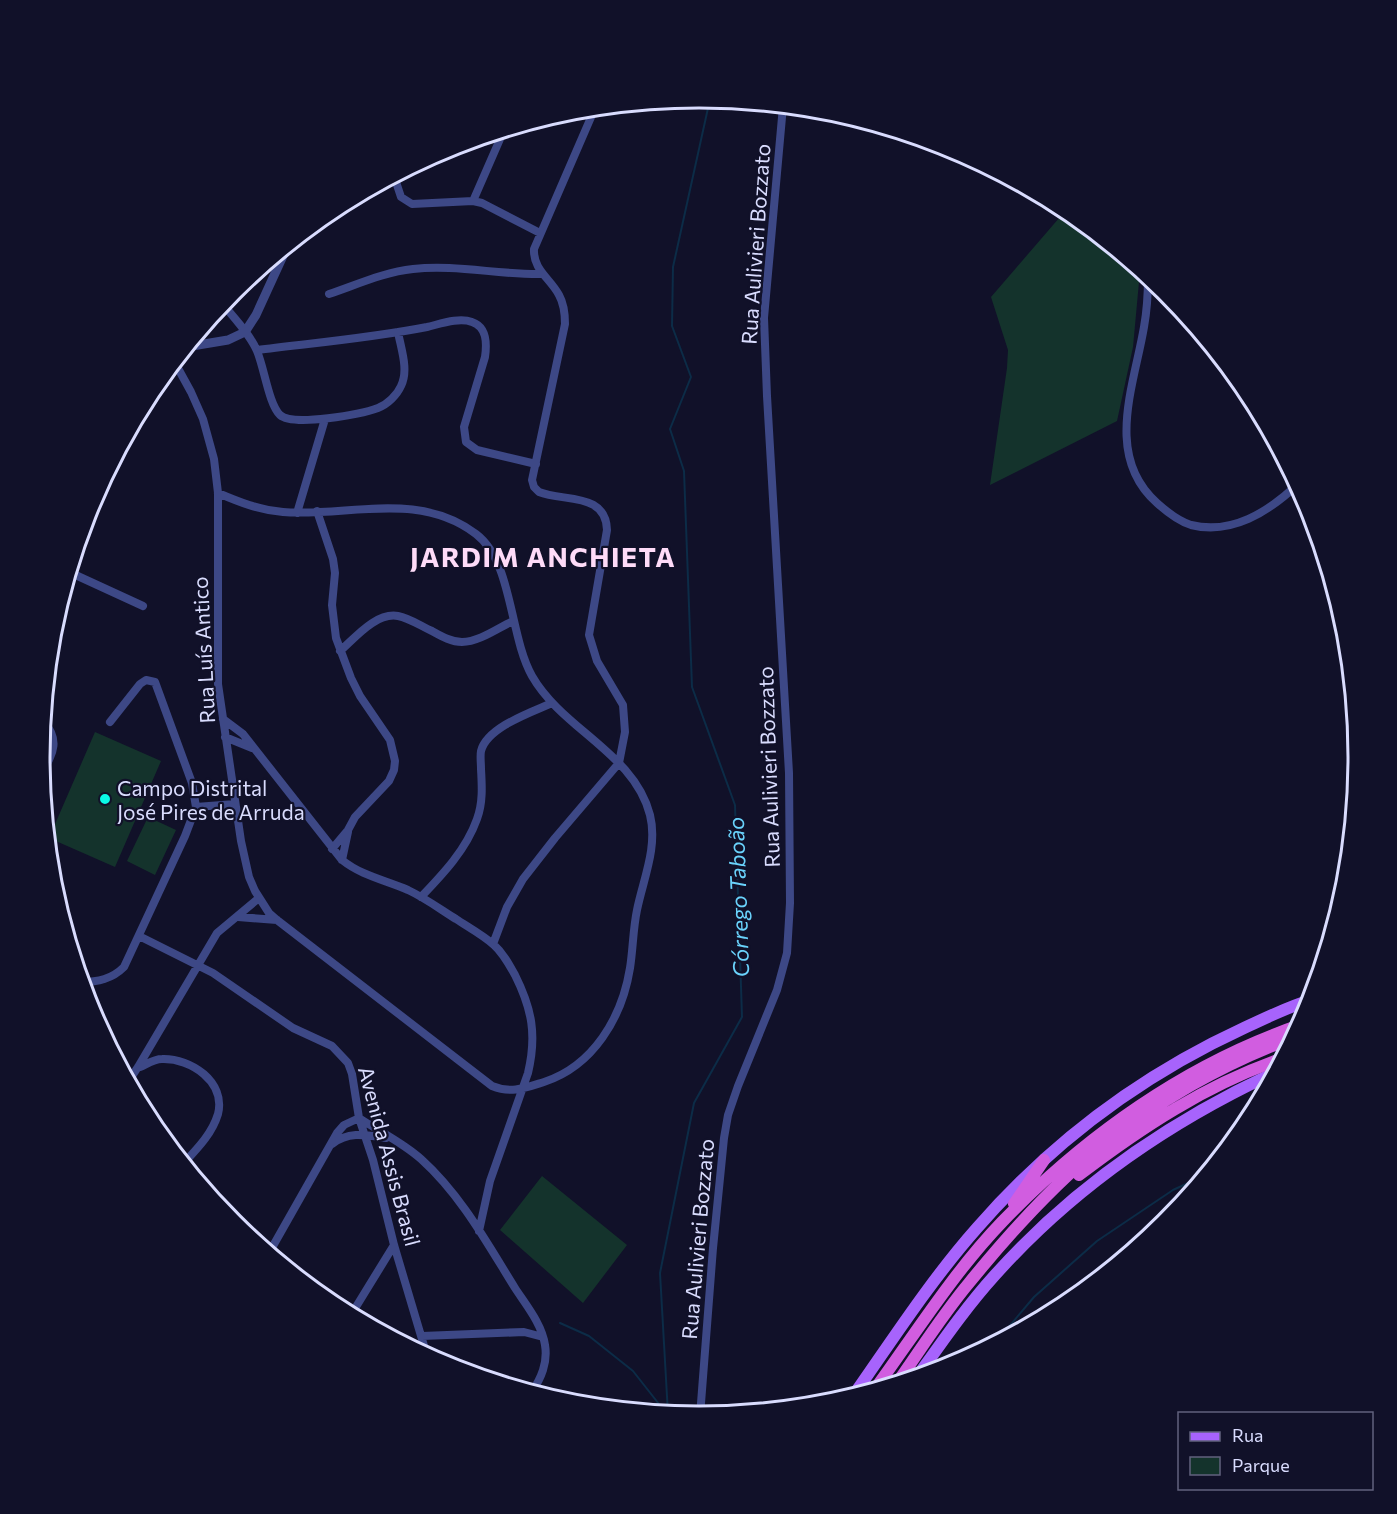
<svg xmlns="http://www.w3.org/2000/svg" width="1397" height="1514" viewBox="0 0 1397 1514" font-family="Commissioner,sans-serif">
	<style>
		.green { fill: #14332c }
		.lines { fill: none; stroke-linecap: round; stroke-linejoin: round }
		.stream { stroke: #0c2c47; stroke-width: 2 }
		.minor { stroke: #3d4886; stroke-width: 8 }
		.tertiary { stroke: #3d4886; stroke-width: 9 }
		.primary { stroke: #a763fc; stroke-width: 12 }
		.trunk { stroke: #d15de0; stroke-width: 12 }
		.poi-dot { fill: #0afae6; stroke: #111129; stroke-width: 2 }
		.labels { text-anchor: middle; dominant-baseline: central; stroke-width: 4.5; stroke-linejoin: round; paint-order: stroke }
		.street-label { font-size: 21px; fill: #d9dcfe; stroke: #111129 }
		.poi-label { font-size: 21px; fill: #d9dcfe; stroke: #111129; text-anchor: start }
		.water-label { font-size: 22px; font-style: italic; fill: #6ad3fc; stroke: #111129 }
		.district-label { font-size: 27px; font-weight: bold; letter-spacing: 1.5px; fill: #fedbf8; stroke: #111129 }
		.rim { fill: none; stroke: #d9dcfe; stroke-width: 3 }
	</style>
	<rect width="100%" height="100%" fill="#111129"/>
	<path class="green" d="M1066,210L1140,271L1133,347L1117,421L990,485L1007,368L1008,350L991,297Z
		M95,732L161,761L115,867L49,838Z
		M148,817L176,830L155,875L127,861Z
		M542,1176L627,1245L583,1303L500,1230Z"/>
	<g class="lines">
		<path class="stream" d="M560,1323L589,1336L633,1371L666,1413
			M996,1342L1034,1297L1097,1241L1173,1190L1199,1178L1215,1154L1230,1144
			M668,1414L660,1273L694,1103L742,1017L735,805L692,687L684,471L670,429L691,377L672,326L673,267L710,99"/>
		<path class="minor" d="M394,176L401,197L412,204L473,201L482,203L540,233
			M473,201L504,130
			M1148,277C1148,294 1147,310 1144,327C1134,386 1104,456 1157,503C1167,512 1178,521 1191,525C1232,535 1268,512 1297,485
			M329,294C356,285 384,272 413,269C455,264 499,275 542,274
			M222,303C234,318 250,334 257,351C264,367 269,405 280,415C293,427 362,414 378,408C388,404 397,395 401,386C409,370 401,349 398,332
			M257,350C313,343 371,338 427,327C440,324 459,317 472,322C487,327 487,343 485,357L464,427L466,442L477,450L536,464
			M174,361L191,392L203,419L214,459L218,493V684L241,841L249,877L255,891L269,913L277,920L492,1086C511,1094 525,1088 544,1082C593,1066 622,1018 630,968C633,949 633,929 637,910C643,880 658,847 650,815C634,753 563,730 532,676C509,635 513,562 476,534C418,490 348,517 283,512C259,510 239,502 218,493
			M317,511L333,559L335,573L332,605L336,638L351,678L360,696L390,740L395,761L394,770L389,781L355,817L348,830L332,849
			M297,513L325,419
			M69,572L143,606
			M340,651C355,638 376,612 398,616C409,618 421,626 432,631C441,636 451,642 462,642C479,642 498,628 513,621
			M223,719L243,734L342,860C362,876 385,880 408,890C425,898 440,909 456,919C468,927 483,935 494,945C503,953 509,964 515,975C532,1009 537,1035 528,1073L490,1181L479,1231
			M225,737L252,748
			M41,775C53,753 61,741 43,720
			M196,807L235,804
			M342,860L348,832
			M421,897C443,874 466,850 477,819C483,803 482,786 481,769C481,763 480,756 481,751C487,727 532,712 552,703
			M238,917L277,920
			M139,936L213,973L293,1028L332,1046L348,1063L352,1074L359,1118L373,1160L394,1245L427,1356
			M493,944L507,907L523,879L555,838L619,763L625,732L623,705L597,661L589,635L607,530C606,492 564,502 539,492L534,487L532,480L565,324C565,314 564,304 559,295C550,278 533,270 534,249L595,108
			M81,982C98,982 112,979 124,967L185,836L196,807L192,783L155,682L146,680L140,684L110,722
			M140,1067C147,1064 154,1059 162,1059C191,1058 226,1082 218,1114C212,1134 197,1149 183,1164
			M128,1082L138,1067L217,933L259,898
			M332,1144C349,1131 366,1135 386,1138
			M269,1253L337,1133L344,1125L359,1118C380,1132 402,1142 421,1159C461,1195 487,1243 515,1288C526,1305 542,1324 545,1345C548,1363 541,1378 532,1392
			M351,1315L394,1245
			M422,1336L524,1332L543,1337
			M700,1416L713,1248L724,1138L728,1115L738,1086L777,990L787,953L790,903L789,773L767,396L764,318L783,106"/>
		<path class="tertiary" d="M186,347L228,340L245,332L256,315L288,245
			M86,515L89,505"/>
		<path class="primary" d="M917,1377C942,1342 966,1307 995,1275C1073,1188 1169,1122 1274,1073
			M853,1396C893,1339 931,1280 977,1228C1051,1143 1142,1075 1244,1028C1266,1018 1287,1007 1311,1000"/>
		<path class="trunk" d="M1079,1175C1142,1127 1206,1085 1281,1059
			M1014,1204L1044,1160
			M897,1383C921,1349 943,1314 969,1283C1008,1235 1051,1187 1099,1148C1156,1102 1224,1063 1293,1038
			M875,1389C915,1334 954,1272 1002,1222C1085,1136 1186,1064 1300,1025"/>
	</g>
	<circle class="poi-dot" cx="105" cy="799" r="6"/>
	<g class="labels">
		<g class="street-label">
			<text transform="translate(755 244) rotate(-86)">Rua Aulivieri Bozzato</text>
			<text transform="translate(203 650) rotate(-93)">Rua Luís Antico</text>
			<text transform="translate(768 767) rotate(-92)">Rua Aulivieri Bozzato</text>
			<text transform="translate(390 1156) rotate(75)">Avenida Assis Brasil</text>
			<text transform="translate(697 1239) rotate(-85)">Rua Aulivieri Bozzato</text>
		</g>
		<g class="poi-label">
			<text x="117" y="787">Campo Distrital<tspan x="117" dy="24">José Pires de Arruda</tspan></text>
		</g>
		<g class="water-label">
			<text transform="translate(738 897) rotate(-92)">Córrego Taboão</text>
		</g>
		<g class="district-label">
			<text x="543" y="556">JARDIM ANCHIETA</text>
		</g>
	</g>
	<path d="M0 0H1397V1514H0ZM50 757a649 649 0 1 1 1298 0a649 649 0 1 1-1298 0Z" fill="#111129" fill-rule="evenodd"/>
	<path class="rim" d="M50 757a649 649 0 1 1 1298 0a649 649 0 1 1-1298 0Z"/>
	<rect x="1178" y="1412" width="195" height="78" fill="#111129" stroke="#61627e" stroke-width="1.5"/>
	<rect x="1190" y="1432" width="30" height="9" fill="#a763fc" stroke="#61627e" stroke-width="1.5"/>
	<text x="1232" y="1442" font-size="18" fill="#d9dcfe">Rua</text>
	<rect x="1190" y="1457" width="30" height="18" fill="#14332c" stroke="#61627e" stroke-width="1.5"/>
	<text x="1232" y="1472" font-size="18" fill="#d9dcfe">Parque</text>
</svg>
